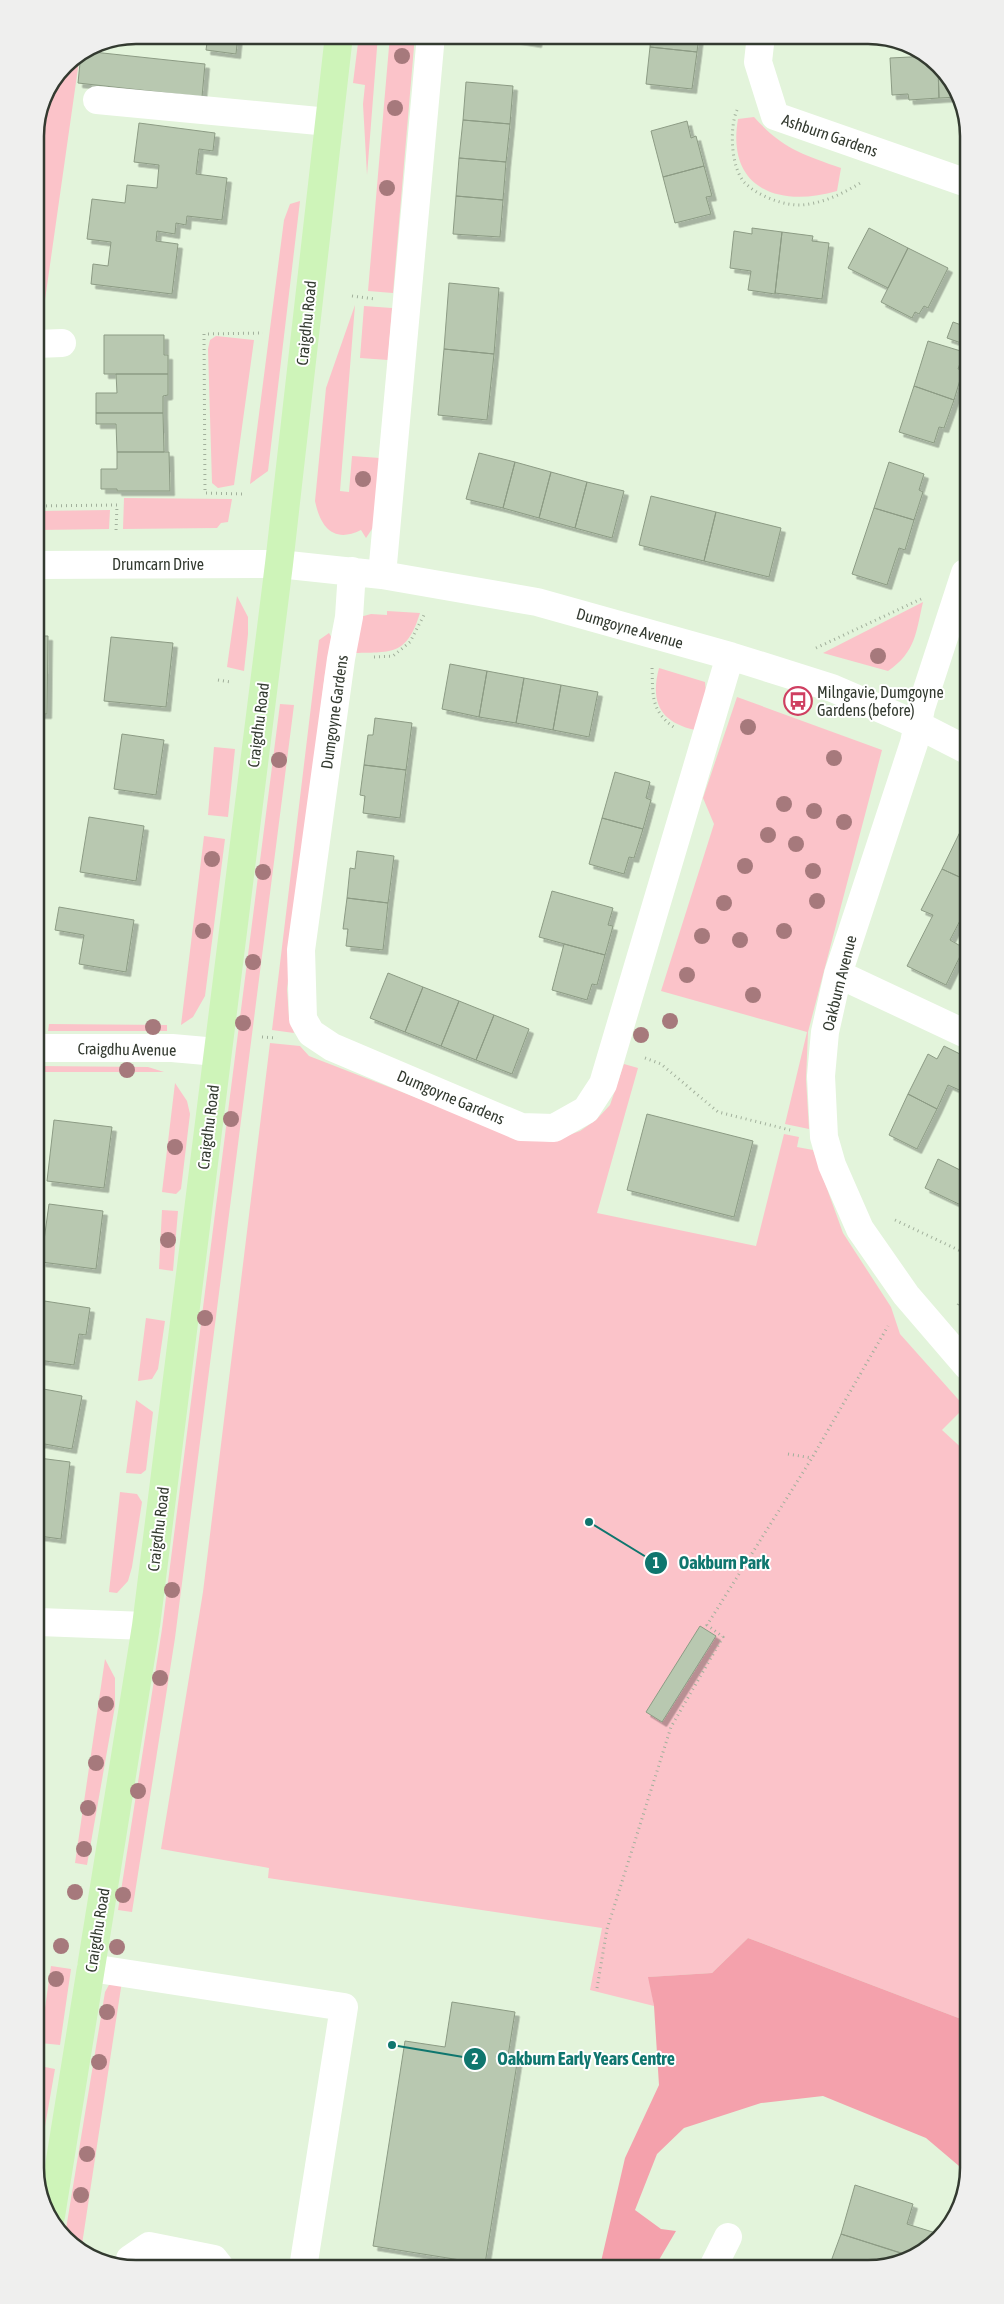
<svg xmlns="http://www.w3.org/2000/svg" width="1004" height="2304" viewBox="0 0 1004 2304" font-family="'Asap Condensed',sans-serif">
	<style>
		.green { fill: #fbc3c9 }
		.forest { fill: #f4a1ac }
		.building { fill: #b8c8b0; stroke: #8c9b84; filter: url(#shadow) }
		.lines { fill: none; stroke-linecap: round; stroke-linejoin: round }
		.path { stroke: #a2b09c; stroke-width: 3; stroke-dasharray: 1 4; stroke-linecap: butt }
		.minor { stroke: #fff; stroke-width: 28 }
		.major { stroke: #cef4b9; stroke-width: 28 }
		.tree { fill: #a6797c }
		.labels { text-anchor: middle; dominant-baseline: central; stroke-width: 4; stroke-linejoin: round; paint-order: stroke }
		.street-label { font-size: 16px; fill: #333a30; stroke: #fff }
		.poi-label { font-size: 16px; fill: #333a30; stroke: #fff; text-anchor: start }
		.rim { fill: none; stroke: #333a30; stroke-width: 2.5 }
		.leader { fill: none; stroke: #0f766e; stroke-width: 2 }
		.callout-dot { fill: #0f766e; stroke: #fff; stroke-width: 2 }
		.mark-label { font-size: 15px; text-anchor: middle; font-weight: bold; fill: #fff }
		.callout-label { font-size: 18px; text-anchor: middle; font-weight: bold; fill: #0f766e; stroke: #fff; stroke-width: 4; stroke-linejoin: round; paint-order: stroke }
	</style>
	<defs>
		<filter id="shadow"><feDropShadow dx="4.5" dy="4.5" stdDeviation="0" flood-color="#0004"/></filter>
	</defs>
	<rect width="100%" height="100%" fill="#e3f4db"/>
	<path class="green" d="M359,35H378L367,175L363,104L365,85L353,83Z
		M390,35H415L393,293L368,291Z
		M80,54L41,328H36L35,129L43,97L65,64Z
		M754,117C783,149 802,154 841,168L837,191C779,208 726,189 738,119Z
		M300,201L268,471L250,484L284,220L290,204Z
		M355,305L340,491L349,492L352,456L380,458L374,526L366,538L361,530C333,544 320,526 315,501L326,388Z
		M364,306L392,308L388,360L360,358Z
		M216,336L254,340L234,485L218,488L212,483L208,349L210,340Z
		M124,498L232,499L228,522L221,523L217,528L123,529Z
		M110,510L109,529L39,530L38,511Z
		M237,596L248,617V634L244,671L227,667Z
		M923,602C916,632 916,652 888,671L823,653Z
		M387,611L420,613C407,655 393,652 355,653L360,617L371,614L387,615Z
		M329,633C337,644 328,661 325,673L287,989L289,1017L294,1033L272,1030L319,640Z
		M659,668L705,682L706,693L695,730C660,722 650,702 659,668Z
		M737,697L882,750L808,1032L806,1079L809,1129L785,1124L807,1032L661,991L714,824L703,798Z
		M280,704L294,705L175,1638L132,1912L118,1910L162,1629Z
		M214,747L235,749L228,817L208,815Z
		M204,836L225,839L205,996L193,1017L181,1025Z
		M49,1024L167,1025V1031H48Z
		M270,1043L300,1046L309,1056L515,1136L550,1142L580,1131L596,1120L610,1105L624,1064L638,1068L597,1213L756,1246L784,1134L799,1137L797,1147L813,1150L843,1233L891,1307L900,1334L965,1407L942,1430L967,1453L969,2022L748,1938L712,1973L649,1977L654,2006L590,1990L602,1928L268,1878L269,1868L161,1849L203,1592Z
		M38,1066L148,1067L164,1072H38Z
		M175,1083L187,1101L190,1114L181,1189L176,1194L162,1192Z
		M162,1210L178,1211L173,1271L159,1269Z
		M146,1318L165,1321L158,1369L152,1379L138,1381Z
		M136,1400L153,1412L146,1470L141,1474L126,1473Z
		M120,1492L137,1494L142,1502L132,1567L128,1581L117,1593L109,1592Z
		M105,1659L115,1678V1706L87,1865L75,1863Z
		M51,1966L71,1969L60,2045L40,2043Z
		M122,1981L81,2251L75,2248L65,2235L105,1992L110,1983Z
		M40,2066L55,2069L40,2155Z"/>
	<path class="forest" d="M748,1938L969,2022V2169L967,2177L959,2166L926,2138L823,2096L761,2103L684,2128L657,2154L635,2210L661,2229L676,2231L656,2265L600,2266L625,2158L659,2085L654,2006L648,1977L712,1973Z"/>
	<path class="building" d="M208,35H238L236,54L206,50Z
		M489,35H538L537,43Z
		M651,35H699L697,52L650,47Z
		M650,47L697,52L692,89L646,84Z
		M84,51L205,64L202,97L78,83L81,53Z
		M930,56L938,67L939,98L909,100L908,94L892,95L890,58Z
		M938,67L959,97L939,98Z
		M466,82L513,86L510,124L463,120Z
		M463,120L510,124L506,162L459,158Z
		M687,121L691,138L696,136L704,166L663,177L651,131Z
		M139,123L215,133L213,151L199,149L196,174L227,178L222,220L187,216L186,225L176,223L175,234L157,231L156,241L178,244L172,294L91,284L93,264L108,266L111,242L87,239L92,199L125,203L127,185L157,188L159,165L134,162Z
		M459,158L506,162L503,200L456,196Z
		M704,166L712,196L706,197L711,214L675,223L663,177Z
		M456,196L503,200L500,237L453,234Z
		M752,228L782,232L775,294L748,290L751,271L730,268L734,231L752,234Z
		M869,228L908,248L888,288L848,268Z
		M782,232L813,236L812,241L829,243L822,299L775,293Z
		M908,248L948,268L928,308L924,306L919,314L915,312L912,318L881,302Z
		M449,283L499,288L494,354L444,349Z
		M953,322L964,326V344L947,338Z
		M104,335H164V355H168V374H104Z
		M928,341L964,352L958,369L963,370L954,400L914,386Z
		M444,349L494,354L487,420L438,415Z
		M116,374H168V395L163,396V413H96V393H117Z
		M914,386L954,400L944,428L939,427L934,443L899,432Z
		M96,413H163L164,452H117L116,424H96Z
		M117,452H169L170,491H117V489H101V469H117Z
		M479,453L515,462L503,508L466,499Z
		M515,462L551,472L539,518L503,508Z
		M889,462L924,474L919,490L923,492L914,520L874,508Z
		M551,472L587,482L575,528L539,518Z
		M587,482L624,491L612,538L575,528Z
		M651,496L716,512L704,561L639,545Z
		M874,508L914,520L905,550L899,548L887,585L852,574Z
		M716,512L781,528L769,577L704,561Z
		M36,636H48L47,714H37Z
		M111,637L173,643L166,707L104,701Z
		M450,664L487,671L479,717L442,709Z
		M487,671L524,678L516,723L479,717Z
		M524,678L561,685L553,730L516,723Z
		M561,685L598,692L589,737L553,730Z
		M375,718L412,723L406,770L364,765L368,735H373Z
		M122,734L164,740L156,795L114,789Z
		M364,765L406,770L400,818L363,813L365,796L360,795Z
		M615,772L650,782L646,798L651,800L643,829L602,818Z
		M89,817L144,826L136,881L80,872Z
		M602,818L643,829L634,858L629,857L624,874L589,864Z
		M960,832L965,835L966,880L942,869Z
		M357,851L394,856L388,903L347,898L350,868L355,869Z
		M942,869L966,880V909L950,940L964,948L946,985L907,966L933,915L921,910Z
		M552,891L613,908L608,925L613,926L605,955L539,937Z
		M347,898L388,903L383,950L346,946L348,929H343Z
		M59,907L134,920L126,972L79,964L84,935L55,930Z
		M564,944L605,955L597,985L592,984L587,1000L552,990Z
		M388,973L423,987L405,1032L370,1018Z
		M423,987L459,1001L441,1046L405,1032Z
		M459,1001L494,1015L476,1060L441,1046Z
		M494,1015L529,1029L512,1074L476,1060Z
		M944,1046L966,1057V1093L948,1085L937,1109L908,1094L928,1054L937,1059Z
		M908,1094L937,1109L917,1149L889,1135Z
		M647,1114L753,1141L734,1217L627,1190Z
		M54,1120L112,1127L104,1188L47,1181Z
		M938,1159L966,1173L965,1207L925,1188Z
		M49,1204L103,1211L96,1269L41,1262Z
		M38,1300L90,1308L86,1335L79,1334L74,1365L38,1360Z
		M38,1388L82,1396L72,1449L39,1443Z
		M39,1458L70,1462L61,1539L39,1536Z
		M700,1626L716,1636L662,1722L646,1712Z
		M452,2002L515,2012L508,2056L518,2057L485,2264L373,2246L405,2041L445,2047Z
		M855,2185L913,2204L907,2224L939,2234L911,2256L841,2234Z
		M841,2234L897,2252L911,2256L901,2264H830Z
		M150,2258L196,2268L148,2269Z"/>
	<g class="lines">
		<path class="path" d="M737,110C729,128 731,169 745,183C758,196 784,206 802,205C824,203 844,193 862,182
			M352,296L375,299
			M242,494L205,493L204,334L263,333
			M36,506L117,505L116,531
			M816,648L921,599
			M374,657L393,656L410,642L424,615
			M652,668C653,694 650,711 675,728
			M218,680L231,682
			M262,1037L277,1038
			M645,1058L661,1064L718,1112L790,1130
			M895,1220L967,1254
			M958,1305L967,1287
			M788,1454L812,1458
			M597,1988L607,1929L671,1727L723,1637L707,1625L812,1458L888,1326"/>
		<path class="minor" d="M761,35L758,62L775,116L964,182
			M97,100L329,122
			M36,344L62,343
			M36,565L279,564L382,575L537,602L730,656L832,688L918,725L965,749
			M352,571L349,617L341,659L301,950L303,1019L311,1033L332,1047L521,1127L554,1128L586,1110L603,1084L730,656
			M965,573L921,708L914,743L838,974L825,1032L821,1076L824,1137L832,1165L860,1229L906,1295L967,1366
			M382,575L431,35
			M838,974L966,1034
			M38,1048H172L217,1052
			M39,1622L146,1626
			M91,1968L344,2007L303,2268
			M714,2265L728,2237
			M129,2269L130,2259L149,2246L214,2259L221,2268"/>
		<path class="major" d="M51,2216L146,1626L279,564L339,35"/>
	</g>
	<g class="tree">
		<circle cx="402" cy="56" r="8"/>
		<circle cx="395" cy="108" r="8"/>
		<circle cx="387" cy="188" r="8"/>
		<circle cx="363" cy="479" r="8"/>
		<circle cx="878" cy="656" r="8"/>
		<circle cx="748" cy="727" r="8"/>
		<circle cx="834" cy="758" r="8"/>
		<circle cx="279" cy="760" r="8"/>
		<circle cx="784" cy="804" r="8"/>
		<circle cx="814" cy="811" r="8"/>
		<circle cx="844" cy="822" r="8"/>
		<circle cx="768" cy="835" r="8"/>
		<circle cx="796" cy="844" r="8"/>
		<circle cx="212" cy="859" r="8"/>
		<circle cx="745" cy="866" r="8"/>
		<circle cx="813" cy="871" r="8"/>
		<circle cx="263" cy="872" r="8"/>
		<circle cx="817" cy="901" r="8"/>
		<circle cx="724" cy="903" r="8"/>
		<circle cx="203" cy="931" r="8"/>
		<circle cx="784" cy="931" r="8"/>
		<circle cx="702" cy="936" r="8"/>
		<circle cx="740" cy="940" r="8"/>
		<circle cx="253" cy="962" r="8"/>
		<circle cx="687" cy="975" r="8"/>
		<circle cx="753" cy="995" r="8"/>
		<circle cx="670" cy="1021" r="8"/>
		<circle cx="243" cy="1023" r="8"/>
		<circle cx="153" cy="1027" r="8"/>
		<circle cx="641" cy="1035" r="8"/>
		<circle cx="127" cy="1070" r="8"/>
		<circle cx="231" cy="1119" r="8"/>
		<circle cx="175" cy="1147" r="8"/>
		<circle cx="168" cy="1240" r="8"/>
		<circle cx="205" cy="1318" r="8"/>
		<circle cx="172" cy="1590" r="8"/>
		<circle cx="160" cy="1678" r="8"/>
		<circle cx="106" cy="1704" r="8"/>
		<circle cx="96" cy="1763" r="8"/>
		<circle cx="138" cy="1791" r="8"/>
		<circle cx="88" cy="1808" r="8"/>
		<circle cx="84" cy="1849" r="8"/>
		<circle cx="75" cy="1892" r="8"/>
		<circle cx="123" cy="1895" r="8"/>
		<circle cx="61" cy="1946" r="8"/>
		<circle cx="117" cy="1947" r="8"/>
		<circle cx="56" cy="1979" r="8"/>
		<circle cx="107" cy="2012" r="8"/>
		<circle cx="99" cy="2062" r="8"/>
		<circle cx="87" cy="2154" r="8"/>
		<circle cx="81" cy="2195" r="8"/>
	</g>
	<defs>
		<symbol id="bus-ring" viewBox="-11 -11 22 22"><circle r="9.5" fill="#fff" stroke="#cf3f61" stroke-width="1.5"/><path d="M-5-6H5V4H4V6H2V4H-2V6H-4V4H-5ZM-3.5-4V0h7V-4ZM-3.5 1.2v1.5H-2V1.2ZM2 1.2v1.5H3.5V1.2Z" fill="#cf3f61"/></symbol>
	</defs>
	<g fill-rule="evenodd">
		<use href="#bus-ring" x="782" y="685" width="32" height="32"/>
	</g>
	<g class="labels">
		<g class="street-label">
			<text transform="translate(830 135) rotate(19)">Ashburn Gardens</text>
			<text transform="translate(306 323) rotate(-84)">Craigdhu Road</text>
			<text x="158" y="564">Drumcarn Drive</text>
			<text transform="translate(630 628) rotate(16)">Dumgoyne Avenue</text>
			<text transform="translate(334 712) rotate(-82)">Dumgoyne Gardens</text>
			<text transform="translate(258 725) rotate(-83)">Craigdhu Road</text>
			<text transform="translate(839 983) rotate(-76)">Oakburn Avenue</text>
			<text transform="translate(127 1049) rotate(1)">Craigdhu Avenue</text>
			<text transform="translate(451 1097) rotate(23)">Dumgoyne Gardens</text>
			<text transform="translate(208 1127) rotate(-83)">Craigdhu Road</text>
			<text transform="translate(158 1529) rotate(-83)">Craigdhu Road</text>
			<text transform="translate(97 1930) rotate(-81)">Craigdhu Road</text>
		</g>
		<g class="poi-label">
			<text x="817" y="692">Milngavie, Dumgoyne<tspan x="817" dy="18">Gardens (before)</tspan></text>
		</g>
	</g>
	<path d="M0 0H1004V2304H0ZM136 44H868A92 92 0 0 1 960 136V2168A92 92 0 0 1 868 2260H136A92 92 0 0 1 44 2168V136A92 92 0 0 1 136 44Z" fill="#efefee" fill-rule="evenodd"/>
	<path class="rim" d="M136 44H868A92 92 0 0 1 960 136V2168A92 92 0 0 1 868 2260H136A92 92 0 0 1 44 2168V136A92 92 0 0 1 136 44Z"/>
	<path class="leader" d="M589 1522L656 1563M392 2045L475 2059"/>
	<g class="callout-dot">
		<circle cx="589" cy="1522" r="5"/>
		<circle cx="392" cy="2045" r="5"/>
		<circle cx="656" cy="1563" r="12"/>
		<circle cx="475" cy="2059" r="12"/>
	</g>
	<g class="mark-label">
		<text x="656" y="1568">1</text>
		<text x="475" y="2064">2</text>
	</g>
	<g class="callout-label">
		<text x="724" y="1569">Oakburn Park</text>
		<text x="586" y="2065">Oakburn Early Years Centre</text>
	</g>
</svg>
